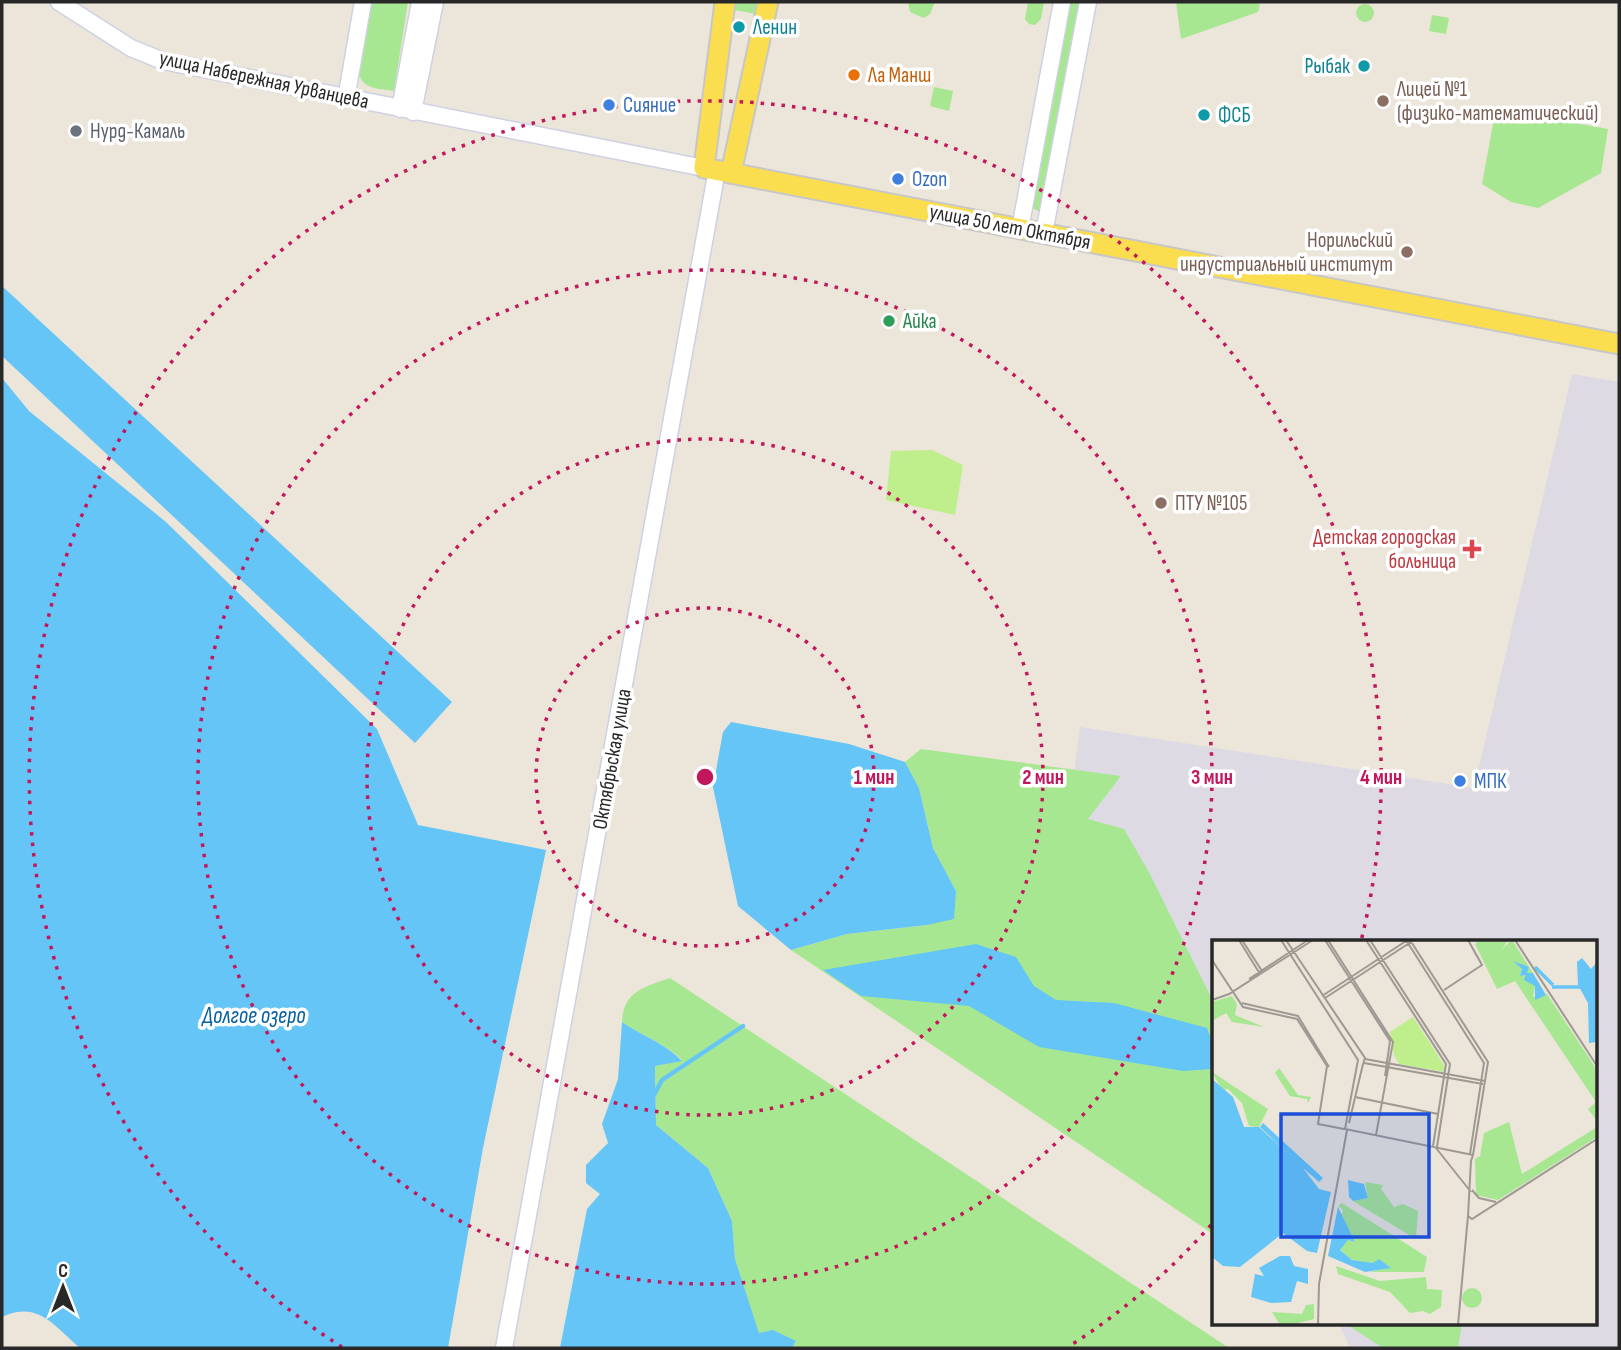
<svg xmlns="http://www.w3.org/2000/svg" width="1621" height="1350" viewBox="0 0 1621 1350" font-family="'Sofia Sans Condensed',sans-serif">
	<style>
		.industrial { fill: #dedae4 }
		.green { fill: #a8e791 }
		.pitch { fill: #beef8c }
		.water { fill: #64c5f6 }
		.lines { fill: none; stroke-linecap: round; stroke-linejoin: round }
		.stream { stroke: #64c5f6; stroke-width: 4.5 }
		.minor-casing { stroke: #ced1e3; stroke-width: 19 }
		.major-casing { stroke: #c7c7c7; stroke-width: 23 }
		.minor { stroke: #fff; stroke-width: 16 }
		.major { stroke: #fade50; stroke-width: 19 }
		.ring { fill: none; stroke: #c2185b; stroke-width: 3.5; stroke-dasharray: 3.5 7 }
		.culture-dot { fill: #0f9aa8; stroke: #fff; stroke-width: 2.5 }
		.food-dot { fill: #e8710a; stroke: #fff; stroke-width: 2.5 }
		.education-dot { fill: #8d6e63; stroke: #fff; stroke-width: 2.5 }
		.shop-dot { fill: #3f7fe0; stroke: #fff; stroke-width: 2.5 }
		.worship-dot { fill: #6b7280; stroke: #fff; stroke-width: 2.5 }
		.leisure-dot { fill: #2e9e5b; stroke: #fff; stroke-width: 2.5 }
		.health-dot { fill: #e0444e; stroke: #fff; stroke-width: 2.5 }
		.labels { text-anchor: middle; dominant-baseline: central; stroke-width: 7; stroke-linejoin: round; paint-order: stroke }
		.culture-label { font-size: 21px; fill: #0d838f; stroke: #fff; text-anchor: start }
		.food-label { font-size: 21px; fill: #c56008; stroke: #fff; text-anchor: start }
		.street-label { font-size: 21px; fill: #282828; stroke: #fff }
		.education-label { font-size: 21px; fill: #785e54; stroke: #fff; text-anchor: start }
		.shop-label { font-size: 21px; fill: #366cbe; stroke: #fff; text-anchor: start }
		.worship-label { font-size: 21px; fill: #5b616d; stroke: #fff; text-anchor: start }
		.leisure-label { font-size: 21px; fill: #27864d; stroke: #fff; text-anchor: start }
		.health-label { font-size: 21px; fill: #be3a42; stroke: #fff; text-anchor: end }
		.water-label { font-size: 23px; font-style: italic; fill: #0460a1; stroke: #fff }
		.inset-river { fill: none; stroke: #64c5f6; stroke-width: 3.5 }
		.inset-road { fill: none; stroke: #9e9992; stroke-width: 2 }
		.view { fill: #1d4ed8; fill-opacity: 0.15; stroke: #1d4ed8; stroke-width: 3.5 }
		.inset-edge { fill: none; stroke: #282828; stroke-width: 3.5 }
		.centre { fill: #c2185b; stroke: #fff; stroke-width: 3.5 }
		.ring-label { font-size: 21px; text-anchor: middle; font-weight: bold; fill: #c2185b; stroke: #fff; stroke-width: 7; stroke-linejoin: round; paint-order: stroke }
	</style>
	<rect width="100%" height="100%" fill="#ece5d9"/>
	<path class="industrial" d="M1572,374L1619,382V1348H1350L1339,1324H1595V942H1213V1087L1066,835L1080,727L1474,788Z"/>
	<path class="green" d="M371,2H408L394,91C378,88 363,90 358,72Z
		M737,2H758L756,14L735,10Z
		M908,2H935L930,14L924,18L910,12Z
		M1028,2H1044L1041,19L1035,25L1029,24L1025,19Z
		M1069,2H1081L1042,209L1038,211L1031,207Z
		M1176,2H1248L1260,4L1258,12L1181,39Z
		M1356 13a9 9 0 1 1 18 0a9 9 0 1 1-18 0Z
		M1432,15L1449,18L1446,34L1429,31Z
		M934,87L953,91L949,111L930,106Z
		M1496,108L1608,129L1601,173L1538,208L1511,202L1482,184Z
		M921,749L1121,776L1088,819L1124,829L1150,874L1213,1001V1234L791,950L847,934L927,925L956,891L933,848L919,788L905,762Z
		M670,978L1229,1348H792L796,1342L759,1334L735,1259L732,1221L708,1168L656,1125L655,1066L682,1060C665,1043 642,1036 622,1022C623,991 645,987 670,978Z
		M1346,1324H1462L1458,1348H1383Z"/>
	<path class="pitch" d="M932,450L963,465L955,515L886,500L891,451Z"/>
	<path class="water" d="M2,286L452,702L415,743L2,356Z
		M2,378L29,411L166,522L377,729L418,825L546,850L483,1148L448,1348H80C54,1326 38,1300 2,1317Z
		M731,722L849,744L905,762L919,788L933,848L956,891L954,919L927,925L847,934L791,950L738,906L713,787L723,732Z
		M976,944L1016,957L1034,986L1056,1000L1114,1003L1207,1028L1213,1044V1069L1183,1071L1039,1047L969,1006L861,996L823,970Z
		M622,1022C642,1036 665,1043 682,1061L655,1066L656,1125L708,1168L732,1221L735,1259L759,1333L773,1330L796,1341L792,1348H560L587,1209L600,1194L586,1183V1165L608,1143L602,1124L618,1079Z"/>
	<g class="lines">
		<path class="stream" d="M654,1095L662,1080L743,1026"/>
		<defs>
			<path id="minor" d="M59,2L131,48L163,61L704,168
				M346,99L363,2
				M400,109L420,2
				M413,112L435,2
				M1020,229L1062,2
				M1044,233L1088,2
				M504,1348L717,170"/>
			<path id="major" d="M725,2L704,168L1619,344
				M731,173L768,2"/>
		</defs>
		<use href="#minor" class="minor-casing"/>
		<use href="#major" class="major-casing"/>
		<use href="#minor" class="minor"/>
		<use href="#major" class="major"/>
	</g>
	<g class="ring">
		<circle cx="705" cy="777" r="169"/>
		<circle cx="705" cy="777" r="338"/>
		<circle cx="705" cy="777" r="507"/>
		<path d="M1211 1225A676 676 0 0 1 1068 1347M342 1347A676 676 0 1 1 1361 941"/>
	</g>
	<g class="culture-dot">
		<circle cx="739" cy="27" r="7"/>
		<circle cx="1364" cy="66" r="7"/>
		<circle cx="1204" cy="115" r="7"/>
	</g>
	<circle class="food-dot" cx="854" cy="75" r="7"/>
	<g class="education-dot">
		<circle cx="1383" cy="101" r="7"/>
		<circle cx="1407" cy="252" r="7"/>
		<circle cx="1161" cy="503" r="7"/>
	</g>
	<g class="shop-dot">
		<circle cx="609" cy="105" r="7"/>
		<circle cx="898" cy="179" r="7"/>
		<circle cx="1460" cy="781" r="7"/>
	</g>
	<circle class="worship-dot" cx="76" cy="131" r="7"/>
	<circle class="leisure-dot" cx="889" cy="321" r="7"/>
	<path class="health-dot" d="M1468.5 538.5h7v7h7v7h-7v7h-7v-7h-7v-7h7z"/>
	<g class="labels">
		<g class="culture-label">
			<text x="753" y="27">Ленин</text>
			<text x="1350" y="66" text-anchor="end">Рыбак</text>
			<text x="1218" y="115">ФСБ</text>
		</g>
		<g class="food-label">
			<text x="868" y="75">Ла Манш</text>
		</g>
		<g class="street-label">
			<text transform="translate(264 80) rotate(12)">улица Набережная Урванцева</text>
			<text transform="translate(1010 227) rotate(11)">улица 50 лет Октября</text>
			<text transform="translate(612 759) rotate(-80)">Октябрьская улица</text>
		</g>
		<g class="education-label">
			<text x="1397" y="89">Лицей №1<tspan x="1397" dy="24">(физико-математический)</tspan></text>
			<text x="1393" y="240" text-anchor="end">Норильский<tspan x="1393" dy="24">индустриальный институт</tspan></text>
			<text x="1175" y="503">ПТУ №105</text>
		</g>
		<g class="shop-label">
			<text x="623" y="105">Сияние</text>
			<text x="912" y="179">Ozon</text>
			<text x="1474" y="781">МПК</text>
		</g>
		<g class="worship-label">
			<text x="90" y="131">Нурд-Камаль</text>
		</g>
		<g class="leisure-label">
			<text x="903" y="321">Айка</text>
		</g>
		<g class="health-label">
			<text x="1456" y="537">Детская городская<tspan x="1456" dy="24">больница</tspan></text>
		</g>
		<g class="water-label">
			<text x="254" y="1016">Долгое озеро</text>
		</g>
	</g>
	<g transform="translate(1212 940)">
		<rect width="385" height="385" fill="#ece5d9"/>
		<path d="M268,0H296L290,9L300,0L321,33L316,35L307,24L302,21L310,29L308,36L314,35L323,46L321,57L335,54L385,130V181L376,169L384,162L303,41L285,49L263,4ZM20,56L25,64L23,75L52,87L20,82L14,73L0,81V62ZM67,128L86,155L99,157L96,163L95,159L78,156L63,133ZM0,132L56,169L47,187L37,186L30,163L16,149L10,150ZM297,182L310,234L385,187V197L286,260L264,255L263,219L268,216L272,193ZM153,242L171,245L169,249L182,267L191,264L206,271L204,299L141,261L156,258ZM130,263L215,317L212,332H158L175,328L138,319L128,309L136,300L143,302L129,277L131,270L126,266ZM124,326L168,341L214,337L215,349L230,350L229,367L218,374L211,371L198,373L178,352L126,334ZM250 358a10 10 0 1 1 20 0a10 10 0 1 1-20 0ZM102,364V379L79,385H68L60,372L90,374L94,365Z" fill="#a8e791"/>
		<path d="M201,77L232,125L233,132L187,124L182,115L178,92Z" fill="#beef8c"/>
		<path d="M370,18L379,29L385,22V102L377,103L376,63L366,45L365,22ZM301,21L317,27L315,33H321L334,55L323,60V46L312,40L314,35L308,36L310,29ZM0,139L21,157L32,187H47L82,219L48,187L51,183L111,238L107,242L91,228L107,249L119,252L105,313L95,311L71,293L28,327L11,326L0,317ZM136,240L152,244L156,258L141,261L137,257ZM126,267L143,302L136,300L128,310L140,320L161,323L167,319L179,328L153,332L116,316ZM68,316H78L82,326L96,329V344L85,341L79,362L59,363L39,357L43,334L52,336L47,328Z" fill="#64c5f6"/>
		<path class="inset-river" d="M323,27L341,45M340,47H368"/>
		<path class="inset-road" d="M27,0L48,34M30,0L50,31M69,0L146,120L133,189L261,215L259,221M74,0L153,118L151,124M113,0L178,101L173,136M116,0L181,102L164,195M154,0L234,124L221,206M158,0L238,124L225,207M194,0L272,123L258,214M198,0L276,122L261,215M303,0L385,126M0,20L31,67L85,79L115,126L106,184L132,189M37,39L96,0M232,50L270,25L256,0M110,56L194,1M113,58L202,0M0,60L17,54L101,0M30,63L86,76L117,127M153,119L273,141M152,123L271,144M143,157L226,174M137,183L151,124M224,208L259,252M259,220L256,276L260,279L385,199M260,250L267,258L284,262M106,385L107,344L135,190M246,385L256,276"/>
		<path class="view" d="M69,174H217V297H69Z"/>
		<rect width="385" height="385" class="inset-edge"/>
	</g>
	<circle cx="705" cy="777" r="10" class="centre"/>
	<g class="ring-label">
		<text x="874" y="784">1 мин</text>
		<text x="1043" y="784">2 мин</text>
		<text x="1212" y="784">3 мин</text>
		<text x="1381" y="784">4 мин</text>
	</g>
	<rect width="1621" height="1350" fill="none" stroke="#282828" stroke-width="7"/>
	<g transform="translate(63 1287)" stroke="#ffffff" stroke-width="5" paint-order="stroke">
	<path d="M0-5L12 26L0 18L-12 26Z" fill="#282828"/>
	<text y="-10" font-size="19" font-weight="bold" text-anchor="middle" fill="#282828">С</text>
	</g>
</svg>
